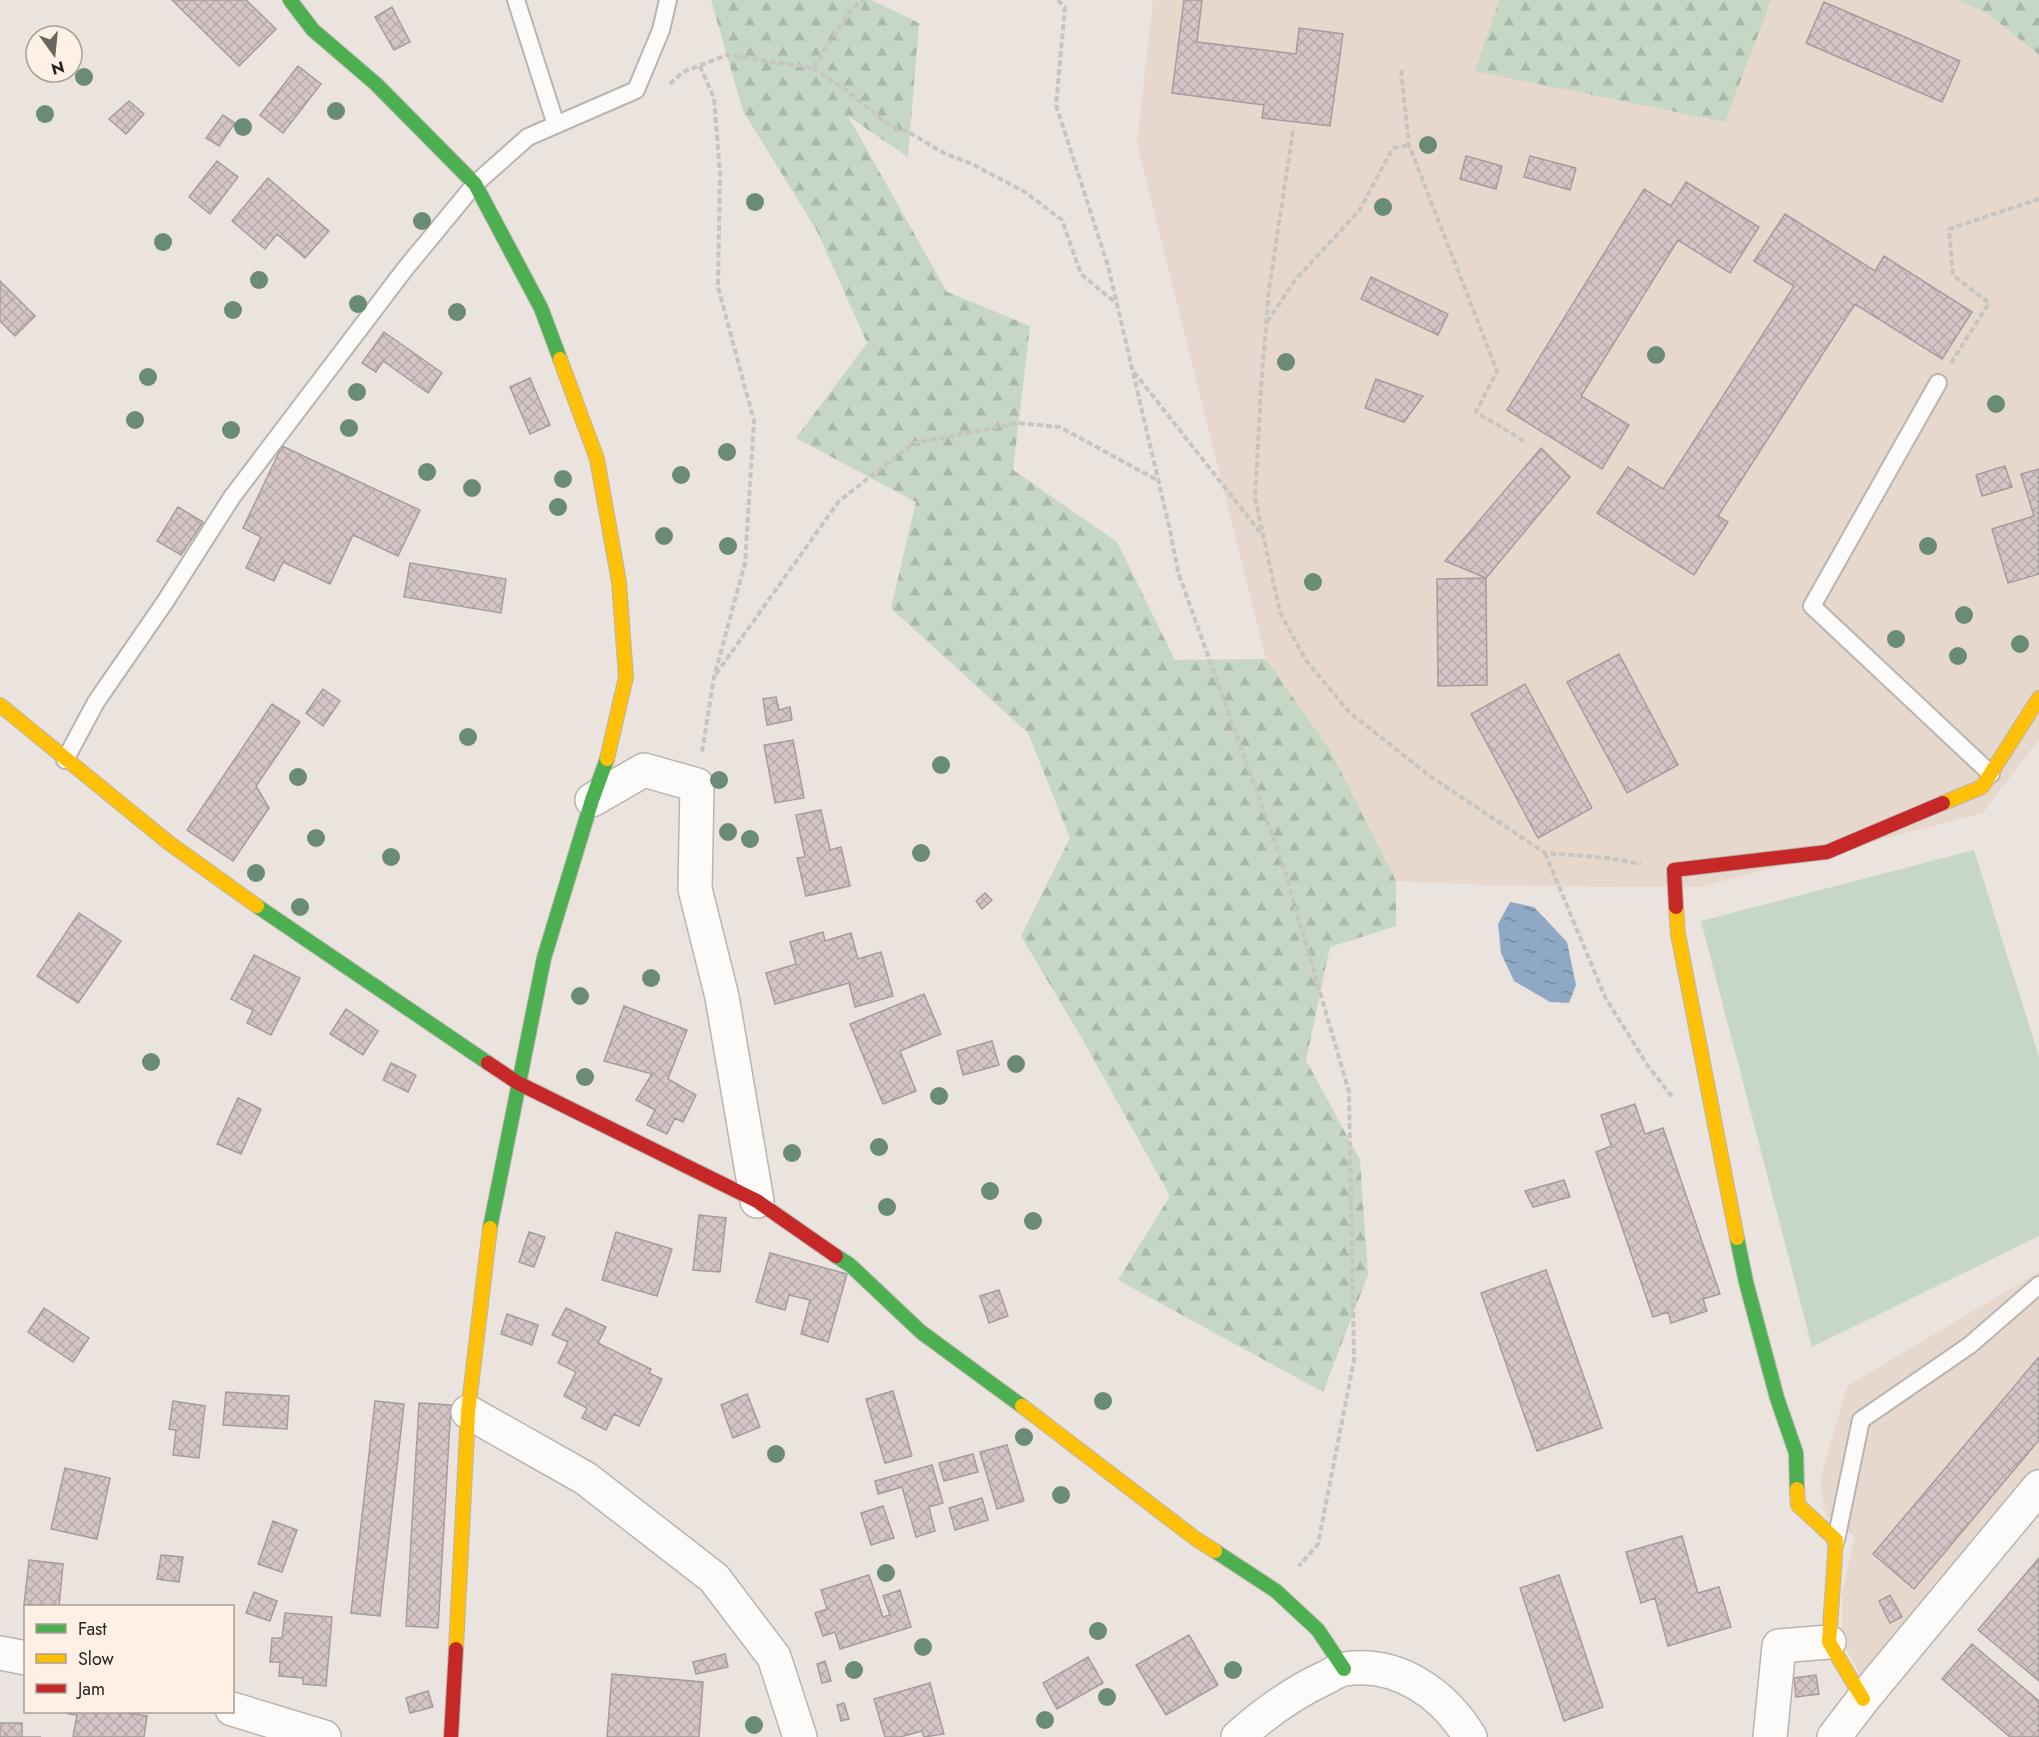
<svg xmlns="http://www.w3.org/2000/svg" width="2039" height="1737" viewBox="0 0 2039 1737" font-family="Jost,sans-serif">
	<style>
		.built { fill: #e7d8cd }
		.grass { fill: #c6d7c5 }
		.forest { fill: url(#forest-firs) }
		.water { fill: url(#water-ripples) }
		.building { fill: url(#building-cross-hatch); stroke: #a49d9c; stroke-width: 1.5 }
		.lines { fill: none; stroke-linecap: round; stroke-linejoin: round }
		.lane-casing { stroke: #bab4af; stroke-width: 20 }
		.street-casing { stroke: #bab4af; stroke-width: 36 }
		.fast-casing { stroke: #bab4af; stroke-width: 16 }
		.slow-casing { stroke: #bab4af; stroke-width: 16 }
		.jam-casing { stroke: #bab4af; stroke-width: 16 }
		.path { stroke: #c7c5c2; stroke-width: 4; stroke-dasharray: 6 3; stroke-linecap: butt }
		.lane { stroke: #fcfbfa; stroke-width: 16 }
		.street { stroke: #fcfbfa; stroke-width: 33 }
		.fast { stroke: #4caf50; stroke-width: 14 }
		.slow { stroke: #ffc107; stroke-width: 14 }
		.jam { stroke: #c62828; stroke-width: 14 }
		.tree { fill: #6a8b75 }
	</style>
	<defs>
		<pattern id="forest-firs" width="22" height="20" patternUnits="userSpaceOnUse" patternTransform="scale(1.5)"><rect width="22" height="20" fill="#c6d7c5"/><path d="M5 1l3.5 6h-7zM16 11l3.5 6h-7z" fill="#aab8a9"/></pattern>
		<pattern id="water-ripples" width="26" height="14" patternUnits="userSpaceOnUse" patternTransform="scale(1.5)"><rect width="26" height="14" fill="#8fa8c6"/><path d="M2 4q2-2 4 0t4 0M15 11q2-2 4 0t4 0" fill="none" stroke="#7588a0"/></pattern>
		<pattern id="building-cross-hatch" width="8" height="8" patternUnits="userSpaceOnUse" patternTransform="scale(1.5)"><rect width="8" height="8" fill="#d5c5c7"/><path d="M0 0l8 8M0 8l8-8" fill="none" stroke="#b7a9aa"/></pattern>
	</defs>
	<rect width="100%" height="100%" fill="#ebe3de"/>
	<path class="built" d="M1153,0H1956L1987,13L2039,55V739L1983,813L1700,887L1508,886L1396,881L1330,750L1266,659L1137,143Z
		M2039,1272V1474L1864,1683L1842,1640V1593L1855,1536L1826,1516L1820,1480L1847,1386Z"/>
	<path class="grass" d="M1974,850L2039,1057V1236L1812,1347L1701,921Z"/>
	<path class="forest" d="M711,0H871L919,23L908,157L848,116L947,292L1030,326L1013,470L1117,542L1175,660L1266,659L1330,750L1396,881V926L1330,947L1306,1060L1360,1160L1368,1275L1323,1392L1118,1280L1170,1196L1080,1035L1021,936L1070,838L1028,733L891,608L916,502L796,438L867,343L817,231L743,111Z
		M1499,0H1771L1725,122L1475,71Z
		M1956,0H2039V55L1987,13Z"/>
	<path class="water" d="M1510,902L1534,907L1567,942L1576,985L1569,1003L1550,1002L1514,981L1501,953L1498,924Z"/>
	<path class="building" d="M172,0H246L276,29L239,66Z
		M1184,0H1202L1197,42L1296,54L1299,28L1343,34L1330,126L1262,118L1264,105L1172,93Z
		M1824,2L1960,61L1942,102L1806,43Z
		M392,7L410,42L394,50L375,17Z
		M298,66L321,84L283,133L260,115Z
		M129,101L144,114L126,134L109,119Z
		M223,115L235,123L219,146L206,138Z
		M1466,156L1502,166L1496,189L1460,179Z
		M1530,156L1576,168L1570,190L1524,177Z
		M217,161L238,177L210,214L189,197Z
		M268,178L329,231L305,258L277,234L265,249L232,221Z
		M1686,182L1759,227L1730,273L1678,240L1581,396L1629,425L1602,469L1507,410L1644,189L1671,206Z
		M1785,214L1875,271L1884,256L1972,312L1942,359L1855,304L1718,516L1728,522L1694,575L1597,513L1628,467L1663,489L1794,286L1754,261Z
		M1371,277L1448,314L1438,335L1361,299Z
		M0,281L35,316L15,336L0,321Z
		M384,332L442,373L428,393L383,361L376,372L362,363Z
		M530,378L550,425L530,434L510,387Z
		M1376,379L1423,396L1404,422L1365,408Z
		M282,446L420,510L398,556L353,535L330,584L283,562L274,581L246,568L261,537L243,528Z
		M1541,448L1570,477L1486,578L1445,561Z
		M2005,466L2012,487L1982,496L1976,475Z
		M2039,469V574L2008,583L1992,529L2034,516L2021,474Z
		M178,507L203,522L181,555L157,541Z
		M410,563L506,579L501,613L404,597Z
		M1486,578L1487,685L1438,686L1437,579Z
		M1619,654L1678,765L1627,793L1567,682Z
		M1525,684L1592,808L1538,838L1471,714Z
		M323,689L340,701L323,726L306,713Z
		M776,697L779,710L790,707L792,720L767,725L763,699Z
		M272,704L300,722L256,786L269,808L233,861L187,830Z
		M793,740L804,798L775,803L764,745Z
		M821,810L830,850L841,847L850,886L806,896L797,858L805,857L796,815Z
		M985,893L992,900L982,909L976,901Z
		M79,913L121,941L78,1003L37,976Z
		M823,932L825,941L851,933L858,959L881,952L893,996L855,1007L849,983L775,1004L766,973L796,964L790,942Z
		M254,955L300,978L271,1035L247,1023L253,1010L231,999Z
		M924,994L941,1034L900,1051L916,1091L883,1104L850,1024Z
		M624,1006L687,1030L668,1079L696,1095L683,1122L675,1118L667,1134L647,1125L655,1110L636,1100L652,1074L604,1061Z
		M346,1009L378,1031L363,1055L330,1034Z
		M992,1041L999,1065L963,1075L957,1051Z
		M391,1063L416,1075L408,1092L383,1080Z
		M238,1098L261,1109L241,1154L217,1144Z
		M1635,1104L1645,1134L1663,1128L1720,1294L1703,1299L1707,1311L1671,1323L1668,1312L1653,1317L1596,1152L1611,1146L1601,1115Z
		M1564,1180L1570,1197L1533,1207L1525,1191Z
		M699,1215L726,1218L720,1272L693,1270Z
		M529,1232L545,1237L534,1267L519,1262Z
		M616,1232L672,1249L657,1296L602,1280Z
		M770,1253L847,1274L828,1342L801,1334L810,1300L789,1295L785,1310L756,1302Z
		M1546,1270L1602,1428L1537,1451L1481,1293Z
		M999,1290L1008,1316L989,1323L980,1296Z
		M44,1308L89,1338L73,1362L28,1332Z
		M566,1308L606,1327L598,1343L651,1369L649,1373L662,1379L639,1426L614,1414L606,1430L582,1418L587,1408L564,1396L576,1372L558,1363L568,1342L552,1335Z
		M507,1314L538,1325L532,1345L501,1334Z
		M2039,1357V1440L1914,1589L1873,1554Z
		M893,1391L912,1456L885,1463L866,1399Z
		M226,1392L289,1396L287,1429L223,1425Z
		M747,1394L760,1427L733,1438L721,1405Z
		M173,1401L205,1406L199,1458L173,1455L176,1430L169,1429Z
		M375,1401L404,1404L380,1616L351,1613Z
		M419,1403L451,1405L438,1628L406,1626Z
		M1007,1445L1024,1501L997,1509L980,1452Z
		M973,1454L978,1472L944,1481L939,1463Z
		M932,1465L943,1503L929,1507L935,1531L916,1537L902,1487L878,1494L875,1481Z
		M65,1468L110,1478L97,1539L51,1529Z
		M982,1498L988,1520L955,1530L949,1508Z
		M883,1506L894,1538L871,1545L861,1513Z
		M273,1521L297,1530L282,1572L258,1564Z
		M1682,1536L1698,1593L1719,1587L1731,1627L1668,1646L1655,1598L1641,1603L1626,1552Z
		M161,1555L183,1557L179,1582L157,1579Z
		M2039,1558V1681L1978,1630Z
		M29,1560L63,1564L59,1606L24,1605Z
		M869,1575L883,1617L890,1615L883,1596L900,1590L911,1627L840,1649L835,1632L823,1636L815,1613L827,1609L821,1590Z
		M1559,1575L1603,1707L1564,1721L1520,1588Z
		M254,1592L277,1601L270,1621L246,1613Z
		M1890,1595L1902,1617L1890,1623L1879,1601Z
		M285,1613L332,1617L326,1686L303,1684V1678L279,1676L280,1662H270L272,1638H282Z
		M1189,1635L1218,1685L1166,1715L1136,1665Z
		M1972,1644L2039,1701V1737H2010L1942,1679Z
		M725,1654L728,1667L696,1674L693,1662Z
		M1088,1657L1103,1683L1057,1709L1043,1683Z
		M825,1661L831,1681L822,1683L817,1664Z
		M612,1674L703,1682L699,1737H607Z
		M1816,1675L1819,1694L1796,1697L1794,1678Z
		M930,1683L944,1734L924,1737L922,1731L900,1737H885L874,1699Z
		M428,1691L433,1707L410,1713L406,1698Z
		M844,1703L849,1719L841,1721L837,1705Z
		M69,1712H121L147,1716L144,1737H73L77,1715L69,1714Z
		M0,1723H22V1737H41H0Z"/>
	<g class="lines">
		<defs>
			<path id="lane" d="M516,0L556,125
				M1938,383L1812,606L1991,774
				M65,760L96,702L165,602L232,497L405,269L475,184L528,137L636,90L661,30L668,0
				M1836,1540L1861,1420L1970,1345L2039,1285"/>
			<path id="street" d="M592,800L644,770L697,785L695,889L722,997L757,1201
				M468,1412L585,1478L714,1578L774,1657L800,1737
				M0,1653L26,1658
				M232,1709L324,1737
				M1238,1737C1265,1713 1292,1693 1325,1678C1331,1675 1338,1670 1345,1669C1398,1661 1444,1694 1470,1737
				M1770,1737L1779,1646L1829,1642
				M1834,1737L1863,1699L2039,1487"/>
			<path id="fast" d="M290,0L313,30L376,84L475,184L541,308L560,359
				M257,906L488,1063
				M490,1228L544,958L592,800L607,759
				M1737,1238L1746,1282L1777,1398L1796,1453L1797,1489
				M836,1256L850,1265L921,1332L1022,1406
				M1215,1551L1276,1591L1318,1630L1344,1669"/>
			<path id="slow" d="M560,359L597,459L619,582L626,677L607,759
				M0,705L169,843L257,906
				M1943,803L1982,787L2039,698
				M1676,907L1678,934L1737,1238
				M1022,1406L1196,1539L1215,1551
				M1797,1489L1798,1505L1836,1540L1829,1642L1863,1699
				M456,1649L468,1412L490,1228"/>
			<path id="jam" d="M1676,907L1674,870L1827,852L1943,803
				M488,1063L518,1083L757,1201L836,1256
				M451,1737L456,1649"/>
		</defs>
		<use href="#lane" class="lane-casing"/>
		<use href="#street" class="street-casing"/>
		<use href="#fast" class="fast-casing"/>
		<use href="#slow" class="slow-casing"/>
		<use href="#jam" class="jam-casing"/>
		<path class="path" d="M1058,0L1065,8L1056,105L1108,266L1170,530L1178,572L1283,865L1349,1092L1354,1360L1318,1544L1299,1566
			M700,66L714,98L720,173L718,287L754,421L745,563L714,677L702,752
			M813,68L847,91L886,123L910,133L944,153L972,164L1025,192L1062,220L1081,274L1117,304
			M1401,70L1409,145L1497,371L1476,412L1524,441
			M670,84L683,72L727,55L813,68L852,8L865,0
			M1293,131L1269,289L1261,388L1255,498L1280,612L1305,659L1349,712L1431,777L1545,853L1608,858L1641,864
			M1267,322L1296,279L1359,211L1393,148L1409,145
			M1951,363L1989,303L1953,275L1949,229L2039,199
			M1134,372L1263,536
			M716,674L839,501L914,443L1018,423L1060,427L1157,480
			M1545,853L1605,997L1648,1066L1673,1098"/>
		<use href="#lane" class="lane"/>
		<use href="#street" class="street"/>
		<use href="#fast" class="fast"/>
		<use href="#slow" class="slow"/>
		<use href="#jam" class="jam"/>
	</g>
	<g class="tree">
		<circle cx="84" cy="77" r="9"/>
		<circle cx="336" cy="111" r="9"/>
		<circle cx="45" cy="114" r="9"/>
		<circle cx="243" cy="127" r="9"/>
		<circle cx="1428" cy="145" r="9"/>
		<circle cx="755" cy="202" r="9"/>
		<circle cx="1383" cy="207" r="9"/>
		<circle cx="422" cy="221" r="9"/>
		<circle cx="163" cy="242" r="9"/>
		<circle cx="259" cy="280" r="9"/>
		<circle cx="358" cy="304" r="9"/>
		<circle cx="233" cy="310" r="9"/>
		<circle cx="457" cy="312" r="9"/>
		<circle cx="1656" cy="355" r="9"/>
		<circle cx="1286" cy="362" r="9"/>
		<circle cx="148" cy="377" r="9"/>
		<circle cx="357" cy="392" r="9"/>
		<circle cx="1996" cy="404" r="9"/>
		<circle cx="135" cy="420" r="9"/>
		<circle cx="349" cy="428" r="9"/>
		<circle cx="231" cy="430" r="9"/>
		<circle cx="727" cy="452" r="9"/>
		<circle cx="427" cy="472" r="9"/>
		<circle cx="681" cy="475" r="9"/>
		<circle cx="563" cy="479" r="9"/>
		<circle cx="472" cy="488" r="9"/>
		<circle cx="558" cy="507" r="9"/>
		<circle cx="664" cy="536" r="9"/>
		<circle cx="728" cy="546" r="9"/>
		<circle cx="1928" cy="546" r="9"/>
		<circle cx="1313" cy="582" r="9"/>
		<circle cx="1964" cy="615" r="9"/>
		<circle cx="1896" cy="639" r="9"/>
		<circle cx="2020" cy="644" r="9"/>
		<circle cx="1958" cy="656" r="9"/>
		<circle cx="468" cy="737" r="9"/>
		<circle cx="941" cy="765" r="9"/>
		<circle cx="298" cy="777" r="9"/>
		<circle cx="719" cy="780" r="9"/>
		<circle cx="728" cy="832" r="9"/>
		<circle cx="316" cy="838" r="9"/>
		<circle cx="750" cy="839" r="9"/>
		<circle cx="921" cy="853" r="9"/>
		<circle cx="391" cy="857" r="9"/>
		<circle cx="256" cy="873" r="9"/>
		<circle cx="300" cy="907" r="9"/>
		<circle cx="651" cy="978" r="9"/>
		<circle cx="580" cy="996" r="9"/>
		<circle cx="151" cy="1062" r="9"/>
		<circle cx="1016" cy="1064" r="9"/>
		<circle cx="585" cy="1077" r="9"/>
		<circle cx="939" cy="1096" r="9"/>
		<circle cx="879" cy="1147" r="9"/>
		<circle cx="792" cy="1153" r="9"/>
		<circle cx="990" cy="1191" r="9"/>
		<circle cx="887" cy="1207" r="9"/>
		<circle cx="1033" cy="1221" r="9"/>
		<circle cx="1103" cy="1401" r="9"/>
		<circle cx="1024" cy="1437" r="9"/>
		<circle cx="776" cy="1454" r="9"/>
		<circle cx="1061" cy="1495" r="9"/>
		<circle cx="886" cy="1573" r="9"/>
		<circle cx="1098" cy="1631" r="9"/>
		<circle cx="923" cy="1647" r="9"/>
		<circle cx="854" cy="1670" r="9"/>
		<circle cx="1233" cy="1670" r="9"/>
		<circle cx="1107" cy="1697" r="9"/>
		<circle cx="1045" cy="1720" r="9"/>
		<circle cx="754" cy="1725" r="9"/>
	</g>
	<rect x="24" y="1605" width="210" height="108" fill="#fff0e5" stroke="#a99e95" stroke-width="1.5"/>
	<rect x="36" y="1624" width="30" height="9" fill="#4caf50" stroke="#a99e95" stroke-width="1.5"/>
	<text x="78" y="1635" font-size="18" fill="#27221e">Fast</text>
	<rect x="36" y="1654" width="30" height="9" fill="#ffc107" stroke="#a99e95" stroke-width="1.5"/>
	<text x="78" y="1665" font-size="18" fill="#27221e">Slow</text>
	<rect x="36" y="1684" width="30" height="9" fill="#c62828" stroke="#a99e95" stroke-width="1.5"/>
	<text x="78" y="1695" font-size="18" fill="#27221e">Jam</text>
	<g transform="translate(54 54) rotate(165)"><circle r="28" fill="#fff0e5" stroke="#a99e95" stroke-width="1.5"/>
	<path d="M0-4.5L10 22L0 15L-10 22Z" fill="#6c6661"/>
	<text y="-9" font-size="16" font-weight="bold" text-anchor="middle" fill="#27221e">N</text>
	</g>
</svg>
